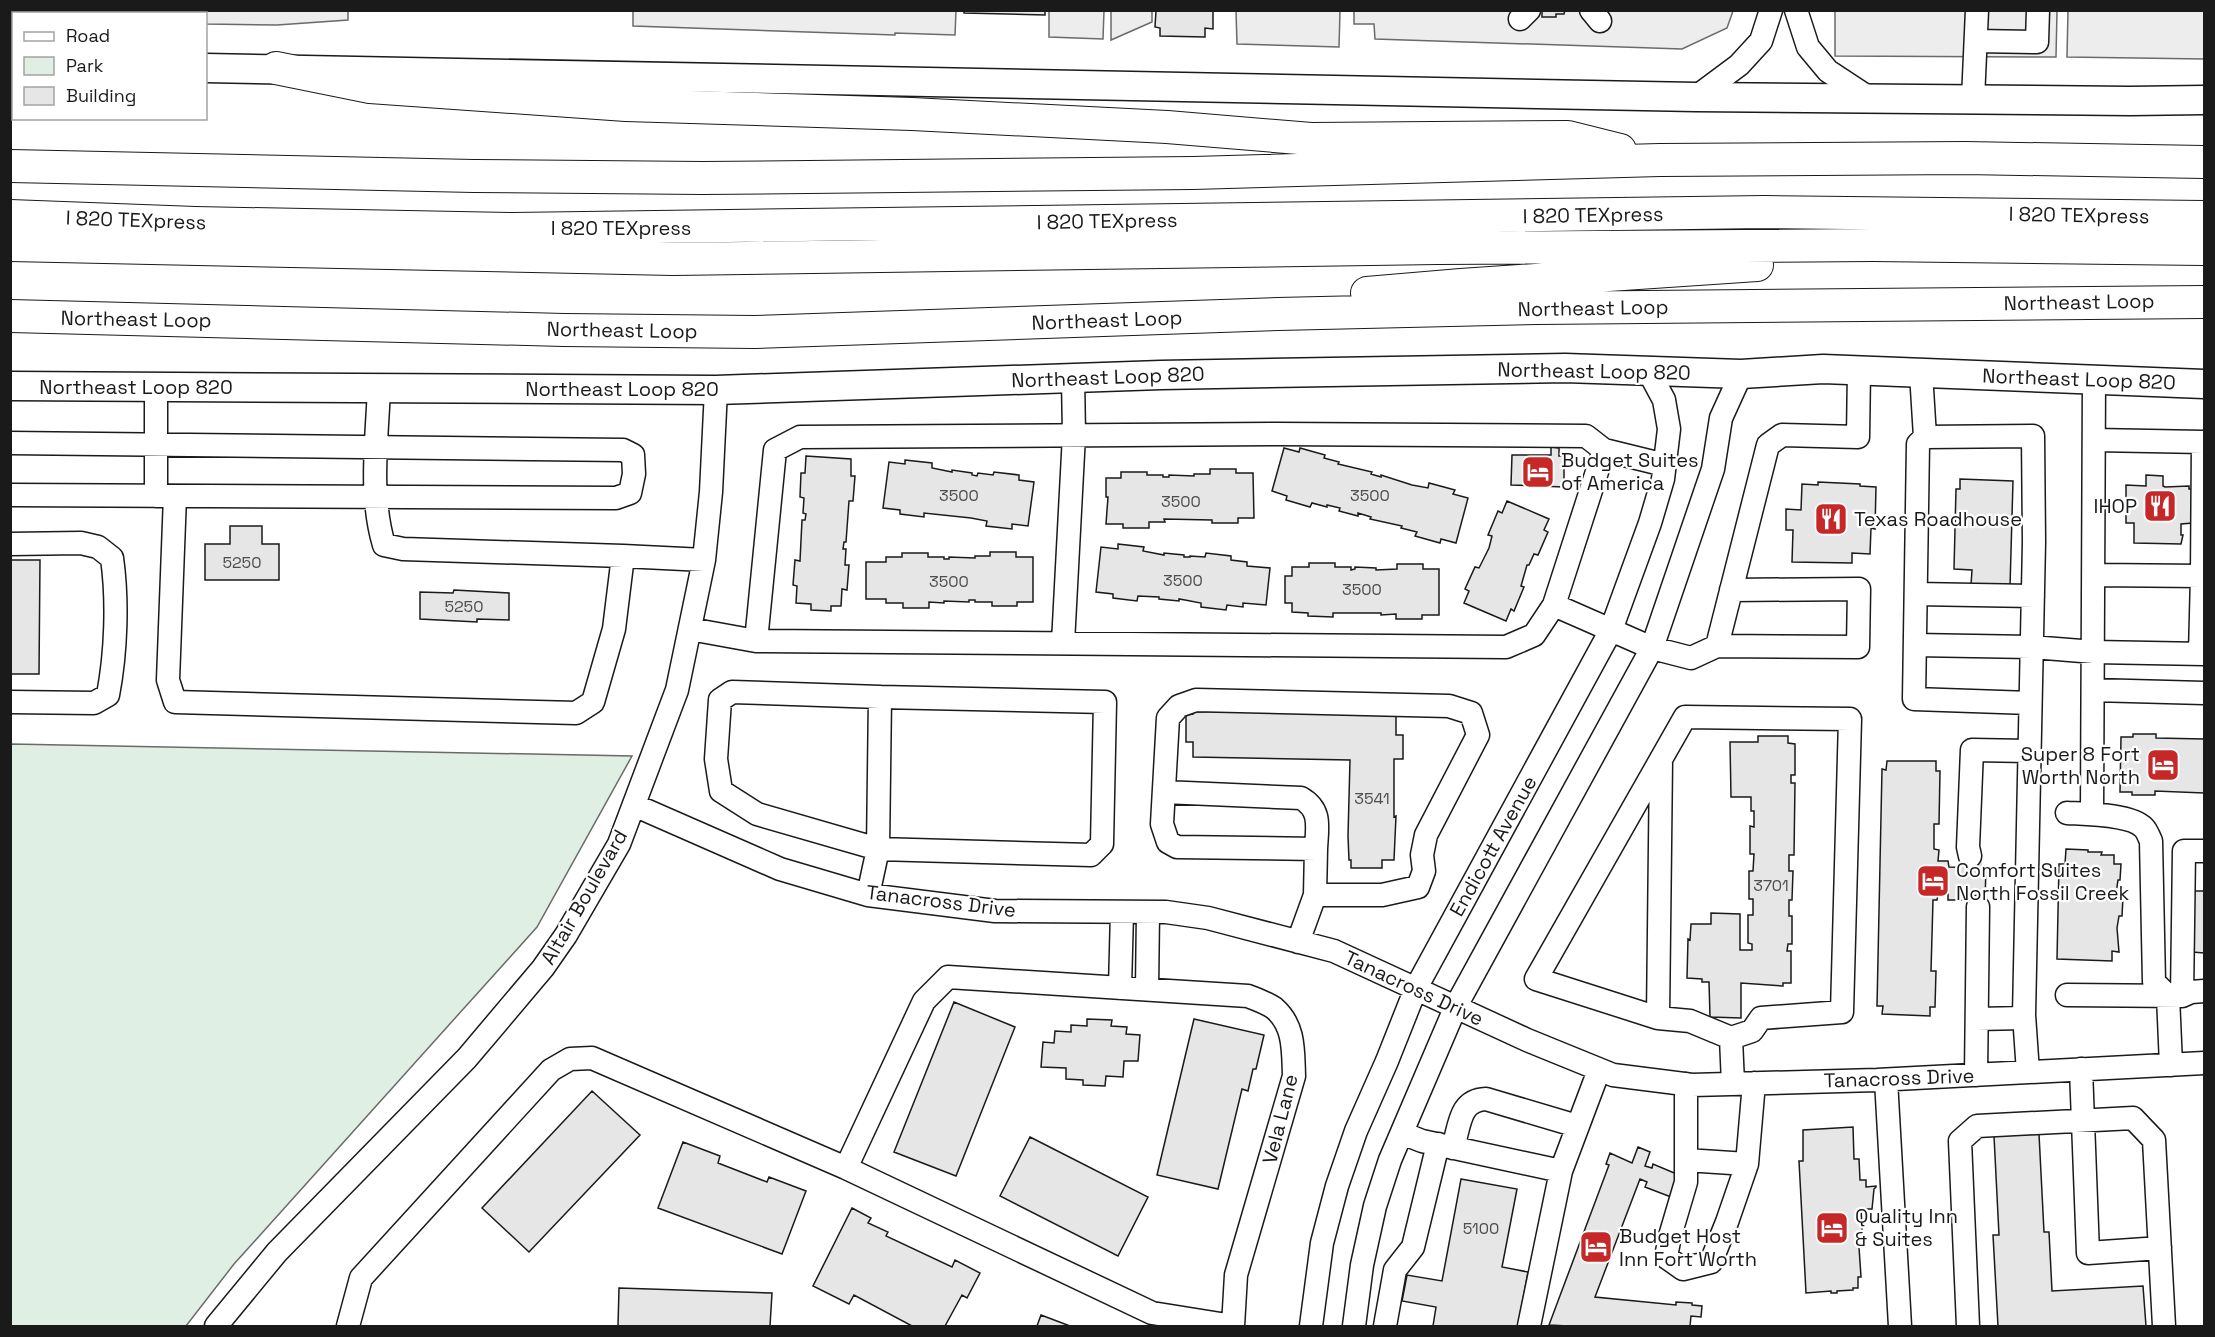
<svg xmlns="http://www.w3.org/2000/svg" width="2215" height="1337" viewBox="0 0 2215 1337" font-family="'Space Grotesk',sans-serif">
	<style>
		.green { fill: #e0efe3; stroke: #6a6a6a; stroke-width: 1.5 }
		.parking { fill: #ededed; stroke: #6a6a6a; stroke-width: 1.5 }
		.building { fill: #e6e6e6; stroke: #1a1a1a; stroke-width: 1.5 }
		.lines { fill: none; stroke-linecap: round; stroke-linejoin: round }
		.minor-tunnel { stroke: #ddd; stroke-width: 22; stroke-dasharray: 22 11; stroke-linecap: butt }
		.minor-casing { stroke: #1a1a1a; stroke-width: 25 }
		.major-casing { stroke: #1a1a1a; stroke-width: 31 }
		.highway-casing { stroke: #1a1a1a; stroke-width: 34 }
		.minor { stroke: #fff; stroke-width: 22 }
		.major { stroke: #fff; stroke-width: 28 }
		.highway { stroke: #fff; stroke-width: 32 }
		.labels { text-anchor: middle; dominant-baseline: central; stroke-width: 4.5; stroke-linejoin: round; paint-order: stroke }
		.number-label { font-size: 16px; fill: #4d4d4d }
		.street-label { font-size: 20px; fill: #1a1a1a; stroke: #fff }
		.poi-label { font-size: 20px; fill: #1a1a1a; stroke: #fff; text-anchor: start }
	</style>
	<rect width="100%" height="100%" fill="#fff"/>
	<path class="green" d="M11,744L632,756L537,927L234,1264L186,1326H11Z"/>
	<path class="parking" d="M1354,10L1733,11L1727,28L1682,49L1375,39L1374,24H1354Z
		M10,11L348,10V20L277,25L206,24V14H14L13,19L11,17Z
		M633,11H956L955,35L895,33V35L633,26Z
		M1049,11H1104L1103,39L1049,37Z
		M1111,11H1152V22L1111,40Z
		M1236,11H1340L1339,47L1237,44Z
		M1835,11H2057L2056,57L1835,56Z
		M2068,11H2204V59L2067,57Z"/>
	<path class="building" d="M964,10H1045V15L964,13Z
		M1156,10H1213V29L1205,28V37L1160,36V28L1155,27Z
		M1542,10H1565L1564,14H1556V17H1542Z
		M1551,447L1559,448V456H1564V487L1511,485L1512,455H1551Z
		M1284,448L1299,452L1300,448L1325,455L1324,458L1339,462L1338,464L1372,472L1371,474L1381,477V475L1412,485L1428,488L1429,483L1455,490L1453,494L1468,498L1456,543L1441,539L1440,543L1415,536L1417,532L1401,528L1402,526L1370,519L1371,517L1358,513V516L1339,511L1340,508L1327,505V507L1312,503L1310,507L1286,500L1287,496L1272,491Z
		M806,456L851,459V476H855L853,501H849L846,542H844L843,549H846L845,565H849L847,590L842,589L841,606H831V611L811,610V604L796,603L797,586L793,585L795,560L800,561L802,520H805L806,514L803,513L804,498L800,497L801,473H805Z
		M905,460L932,463V468L952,472V470L972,473V475L977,476L978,473L993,475L994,472L1019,475V480L1034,482L1028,526L1012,524V529L986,526L987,521L971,518L924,513V517L900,514V510L883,508L889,462L905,464Z
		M1210,469H1236V473H1253L1254,518H1238V523H1212V520L1164,519L1165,522H1149V528H1123V524H1106L1108,497H1106V478H1121V472H1147V475H1163V477H1169V475L1194,476V474H1210Z
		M2146,475L2163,476V486L2165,487L2189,486V489H2193V523L2181,524V535H2183L2181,544L2134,543V523H2126V485L2146,486Z
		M1960,479L2013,481L2010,587L1971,585L1972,570L1954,569L1956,489H1960Z
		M1818,482L1860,484V486L1876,487L1875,529L1871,528L1870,554L1852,553V563L1792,562L1793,530H1786V509L1801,510L1802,484L1818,485Z
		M1507,501L1549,519L1544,530L1548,532L1538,555L1534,554L1529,565H1527L1521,586L1524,587L1514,611L1511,609L1506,621L1464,603L1469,591L1465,589L1475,567L1479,568L1489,548L1492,536L1488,535L1498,511L1502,513Z
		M230,526H262V544H279V580H205V544H230Z
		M1118,544L1144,547L1143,551L1164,555V553L1184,555V557H1190V556L1205,557L1206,553L1231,556V560L1247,562V566L1270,568L1266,605L1243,603V607L1227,605L1226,610L1201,607V603L1185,600L1179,599V601L1159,599V597L1138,596L1137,601L1113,598V594L1096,592L1101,547L1118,549Z
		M990,552H1016V557H1033V602H1017V606H992V602H975V600H969V602L944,601V603L929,602V608H903V603H886V599H866V562H886V557H902V553H928V557H944V559H949V557L975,558V556H990Z
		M10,560H40L39,674H10Z
		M1309,563H1335V567H1351V570L1355,569V567L1376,568V570L1397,569V564H1423V569H1439V615H1422V619H1396V614L1381,615V613H1333V617L1308,616V613L1292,612V603H1285V576H1292V567H1309Z
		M454,590L509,593V620L477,619V622L420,619V592L453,593Z
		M1235,711L1396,715V735H1403V759H1394V817L1396,816L1394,860H1382V868H1351V860H1349L1348,836L1350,760L1193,757V742H1186V715L1193,714V712Z
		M2133,734H2156V738L2204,739V793L2155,791V795H2132V792H2120L2121,737H2133Z
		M1758,736H1788V743L1795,744V775H1791V783H1795L1794,855H1789V871H1793L1792,900H1789V916H1792V944H1788L1787,951H1791V983H1783V986L1741,983V1018L1710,1017L1709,982H1702V979L1687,978L1688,939L1690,940L1691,924H1711V913L1740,914V950H1752V944L1748,943V915H1753V899H1749V871H1753L1754,854H1750V826L1754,827V811H1751V797H1731L1730,742H1758Z
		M1887,761H1936V771H1940L1939,824H1934V849L1939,850L1938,861H1948L1949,867L1986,868L1985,900H1948V894H1938L1937,900H1933L1931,971H1936L1935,1007H1930V1016L1882,1014L1883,1006H1877L1882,769L1886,770Z
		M2066,849L2088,850V852H2102L2101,855H2114V864H2121L2120,880H2118L2117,887H2119V897H2123L2122,916H2119L2117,928L2119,952L2112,951V961L2057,959L2059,864H2065Z
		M2193,891H2204V953L2192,952Z
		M954,1002L1015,1027L956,1176L894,1152Z
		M1087,1019L1112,1020L1111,1026L1127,1027L1126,1034L1140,1035L1138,1061H1124L1123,1077L1106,1076L1105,1086L1083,1085V1080L1066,1079V1068L1041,1067L1043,1042L1054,1043L1055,1031L1071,1032V1025L1087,1026Z
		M1194,1019L1264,1035L1256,1069H1253L1248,1091L1242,1089L1218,1189L1157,1175Z
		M592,1091L640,1135L529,1252L482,1208Z
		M1853,1127L1854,1159H1859L1860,1180H1866V1187L1876,1186V1187L1874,1189L1872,1209H1861L1863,1247H1859L1861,1277H1858V1288H1853V1290L1837,1291V1293H1831V1291L1806,1293L1799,1161H1803V1130Z
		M2039,1134L2044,1232H2049L2052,1291L2143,1286L2146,1326H1998L1993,1235H1999L1994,1136Z
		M1030,1137L1148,1197L1118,1256L1000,1196Z
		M683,1142L720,1156L718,1163L767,1182L769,1177L806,1191L782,1254L658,1208Z
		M1638,1147L1650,1152L1645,1166L1652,1168L1653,1164L1679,1175L1671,1197L1645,1187L1647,1182L1640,1179L1595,1297L1676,1305V1302L1692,1303V1305L1702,1306L1701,1317L1691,1316L1690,1326H1568L1549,1325L1609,1165L1606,1164L1610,1153L1632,1163Z
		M1461,1179L1517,1189L1502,1267L1528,1272L1518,1326H1433L1436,1307L1402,1301L1407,1275L1442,1281Z
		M852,1208L871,1218L868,1223L888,1232L886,1236L952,1267L955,1260L980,1273L967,1298L962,1295L945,1326H912L854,1295L849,1304L813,1286Z
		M619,1288L772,1293L770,1326H618Z
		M1041,1315L1070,1326H1037Z"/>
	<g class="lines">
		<path class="minor-tunnel" d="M1970,856L1978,907"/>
		<defs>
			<path id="minor" d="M1591,10L1600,21
				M1796,10L1808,47L1828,71L1869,98
				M1520,19L1529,10
				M1976,41L2037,42L2038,10
				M1696,97L1739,65L1761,41L1771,10
				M1973,99L1977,10
				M1921,373L1925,437
				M379,388C377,439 369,495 384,545L403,549L623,556
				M10,443L623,450L633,455L634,474L630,493L616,498L10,495
				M156,496V387
				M175,496L168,680L175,702L576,713L593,702L614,629L623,556L704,560
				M10,544L81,543L98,547L112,558C118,601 116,653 108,695L94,703L10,702
				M2094,575L2202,576L2203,442L2095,440
				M1916,594L2033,596
				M1554,605L1604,450
				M690,629L756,641L775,450L800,437L1277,434L1586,436L1604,450L1665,465
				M756,641L1506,647L1534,635L1554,605L1652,648L1691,658L1717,646L1768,445L1782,435L1858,437L1859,370
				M1063,643L1074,435L1073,378
				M1915,645L2031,647L2094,652L2204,654
				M1717,646L1858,647L1859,589L1731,590
				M2200,654L2202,576
				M2093,690L2204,693
				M1164,792L1301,798C1322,810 1317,827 1316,849
				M634,805L780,869L868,895L995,911L1166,912L1208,918L1334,951L1527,1040L1613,1075L1692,1085L1877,1080L2204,1063
				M2067,813C2085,814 2131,814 2144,828C2147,831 2149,837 2151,841L2154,982L2168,996L2171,1065
				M2092,814L2094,378
				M1970,856L1968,847L1972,750L2029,751
				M868,895L878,849L880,697L1105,702L1102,844L1091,855L878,849L757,814L721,791L716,759L720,700L732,692L880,697
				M1298,942L1315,895L1316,849L1177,847L1168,842L1162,824L1168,718L1179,706L1196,700L1449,706L1471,713L1478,735L1426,835L1422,855L1424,871L1418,887L1382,895H1315
				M1120,988L1122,912
				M1147,989L1148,912
				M2067,995L2182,996L2191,992L2204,991
				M2182,996L2184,851H2204
				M1658,1018L1661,759
				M1977,1019L2024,1018
				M1731,1038L1752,1031L1761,1018L1842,1012L1850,719L1685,717L1536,979L1658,1018L1690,1021L1731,1038L1733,1084
				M2081,1069L2088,1253L2160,1248
				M2028,1072L2024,1015L2034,542L2033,436L1925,437L1918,444L1914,699L2030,703
				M1976,1075L1978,907
				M1886,1080L1900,1326
				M1686,1084V1182L1670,1236L1666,1257L1683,1269L1711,1262L1727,1222L1747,1164L1754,1083
				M1402,1133L1422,1141L1561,1171
				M1453,1148C1460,1125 1459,1100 1486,1099L1577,1126
				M1686,1160L1747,1164
				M846,1168L924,1001L948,977L1248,996C1256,999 1267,1003 1274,1008C1295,1026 1293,1051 1294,1076L1236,1275L1233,1326
				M216,1326L277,1252L467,1058L543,968L566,935L619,844L677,690L704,560L711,492L716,390
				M348,1326L361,1278L551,1070L570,1059L592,1058L846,1168L1152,1313L1233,1326
				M1311,1326L1322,1243L1337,1186L1356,1131L1387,1061L1416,988L1611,630L1650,523L1663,479L1669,429L1664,400L1649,372
				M1354,1326L1362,1265L1375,1206L1390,1160L1456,1006L1652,648L1713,469L1721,418L1741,374
				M1385,1326L1395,1270L1413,1247L1438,1144
				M1529,1326L1561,1171L1599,1070
				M1968,1326L1960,1141L1977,1126L2133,1118L2154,1140L2164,1326"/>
			<path id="major" d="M10,66H14
				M206,68L1696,97L2130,101L2204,100
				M10,386L716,390L1161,375L1565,368L1741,374L1823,369L2204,384"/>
			<path id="highway" d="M276,68L370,87L626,105L912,114L1167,127L1311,139L1568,137L1620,150
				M10,166L474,176L703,178L1193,173L1660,160L1965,158L2204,162
				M10,216L195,223L512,229L1765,212L2204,217
				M10,245L673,259L1438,248L1873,245L2204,249
				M1367,293L1461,285L1757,265
				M10,316L564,330L755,332L1278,314L1538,308L2204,302"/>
		</defs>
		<use href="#minor" class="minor-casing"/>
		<use href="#major" class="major-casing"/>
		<use href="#highway" class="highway-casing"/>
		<use href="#minor" class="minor"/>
		<use href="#major" class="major"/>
		<use href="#highway" class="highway"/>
	</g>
	<defs>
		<symbol id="hotel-square" viewBox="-11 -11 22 22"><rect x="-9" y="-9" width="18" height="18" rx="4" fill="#c62828" stroke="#fff"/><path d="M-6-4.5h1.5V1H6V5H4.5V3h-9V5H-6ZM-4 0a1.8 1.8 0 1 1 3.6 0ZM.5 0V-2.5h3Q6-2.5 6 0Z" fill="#fff"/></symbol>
		<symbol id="restaurant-square" viewBox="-11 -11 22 22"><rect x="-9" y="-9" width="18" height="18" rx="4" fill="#c62828" stroke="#fff"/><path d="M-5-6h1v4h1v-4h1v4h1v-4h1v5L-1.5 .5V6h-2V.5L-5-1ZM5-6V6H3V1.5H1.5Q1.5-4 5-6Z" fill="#fff"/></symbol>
	</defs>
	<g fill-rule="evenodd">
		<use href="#hotel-square" x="1519" y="453" width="38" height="38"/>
		<use href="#restaurant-square" x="2141" y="487" width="38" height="38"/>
		<use href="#restaurant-square" x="1812" y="500" width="38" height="38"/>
		<use href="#hotel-square" x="2144" y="746" width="38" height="38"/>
		<use href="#hotel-square" x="1914" y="862" width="38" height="38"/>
		<use href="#hotel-square" x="1813" y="1209" width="38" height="38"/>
		<use href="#hotel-square" x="1577" y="1228" width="38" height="38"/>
	</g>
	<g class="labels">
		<g class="number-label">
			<text x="959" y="495">3500</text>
			<text x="1370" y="495">3500</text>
			<text x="1181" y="501">3500</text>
			<text x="242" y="562">5250</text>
			<text x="1183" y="580">3500</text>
			<text x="949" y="581">3500</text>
			<text x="1362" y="589">3500</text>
			<text x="464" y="606">5250</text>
			<text x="1372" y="798">3541</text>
			<text x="1771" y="885">3701</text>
			<text x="1481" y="1228">5100</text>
		</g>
		<g class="street-label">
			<text transform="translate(1593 215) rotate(-1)">I 820 TEXpress</text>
			<text transform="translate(2079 215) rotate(1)">I 820 TEXpress</text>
			<text transform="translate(136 220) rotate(2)">I 820 TEXpress</text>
			<text transform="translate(1107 221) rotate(-1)">I 820 TEXpress</text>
			<text x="621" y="228">I 820 TEXpress</text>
			<text transform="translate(2079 302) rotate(-1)">Northeast Loop</text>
			<text transform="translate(1593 308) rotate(-1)">Northeast Loop</text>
			<text transform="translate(136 319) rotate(1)">Northeast Loop</text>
			<text transform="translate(1107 320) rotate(-2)">Northeast Loop</text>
			<text transform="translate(622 330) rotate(1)">Northeast Loop</text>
			<text transform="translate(1594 371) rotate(1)">Northeast Loop 820</text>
			<text transform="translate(1108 377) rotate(-2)">Northeast Loop 820</text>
			<text transform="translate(2079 379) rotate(2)">Northeast Loop 820</text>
			<text x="136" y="387">Northeast Loop 820</text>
			<text x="622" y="389">Northeast Loop 820</text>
			<text transform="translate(1493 846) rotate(-61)">Endicott Avenue</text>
			<text transform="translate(584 897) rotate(-60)">Altair Boulevard</text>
			<text transform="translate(941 901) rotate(7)">Tanacross Drive</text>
			<text transform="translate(1414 988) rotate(25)">Tanacross Drive</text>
			<text transform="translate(1899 1078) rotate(-2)">Tanacross Drive</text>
			<text transform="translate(1280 1119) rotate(-76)">Vela Lane</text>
		</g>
		<g class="poi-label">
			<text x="1561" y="460">Budget Suites<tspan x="1561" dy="23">of America</tspan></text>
			<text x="2137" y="506" text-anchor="end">IHOP</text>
			<text x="1854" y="519">Texas Roadhouse</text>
			<text x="2140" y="754" text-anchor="end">Super 8 Fort<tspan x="2140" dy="23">Worth North</tspan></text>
			<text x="1956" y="870">Comfort Suites<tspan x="1956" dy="23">North Fossil Creek</tspan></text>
			<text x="1855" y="1216">Quality Inn<tspan x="1855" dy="23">&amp; Suites</tspan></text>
			<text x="1619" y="1236">Budget Host<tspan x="1619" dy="23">Inn Fort Worth</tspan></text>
		</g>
	</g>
	<rect width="2215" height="1337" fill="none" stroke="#1a1a1a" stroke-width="24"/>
	<rect x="12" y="12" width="195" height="108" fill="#ffffff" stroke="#a3a3a3" stroke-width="1.5"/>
	<rect x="24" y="32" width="30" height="9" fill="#ffffff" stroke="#a3a3a3" stroke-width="1.5"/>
	<text x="66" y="42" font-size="18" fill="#1a1a1a">Road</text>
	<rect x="24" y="57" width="30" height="18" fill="#e0efe3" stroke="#a3a3a3" stroke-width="1.5"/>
	<text x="66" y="72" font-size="18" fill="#1a1a1a">Park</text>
	<rect x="24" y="87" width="30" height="18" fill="#e6e6e6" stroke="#a3a3a3" stroke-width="1.5"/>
	<text x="66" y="102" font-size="18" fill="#1a1a1a">Building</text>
</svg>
